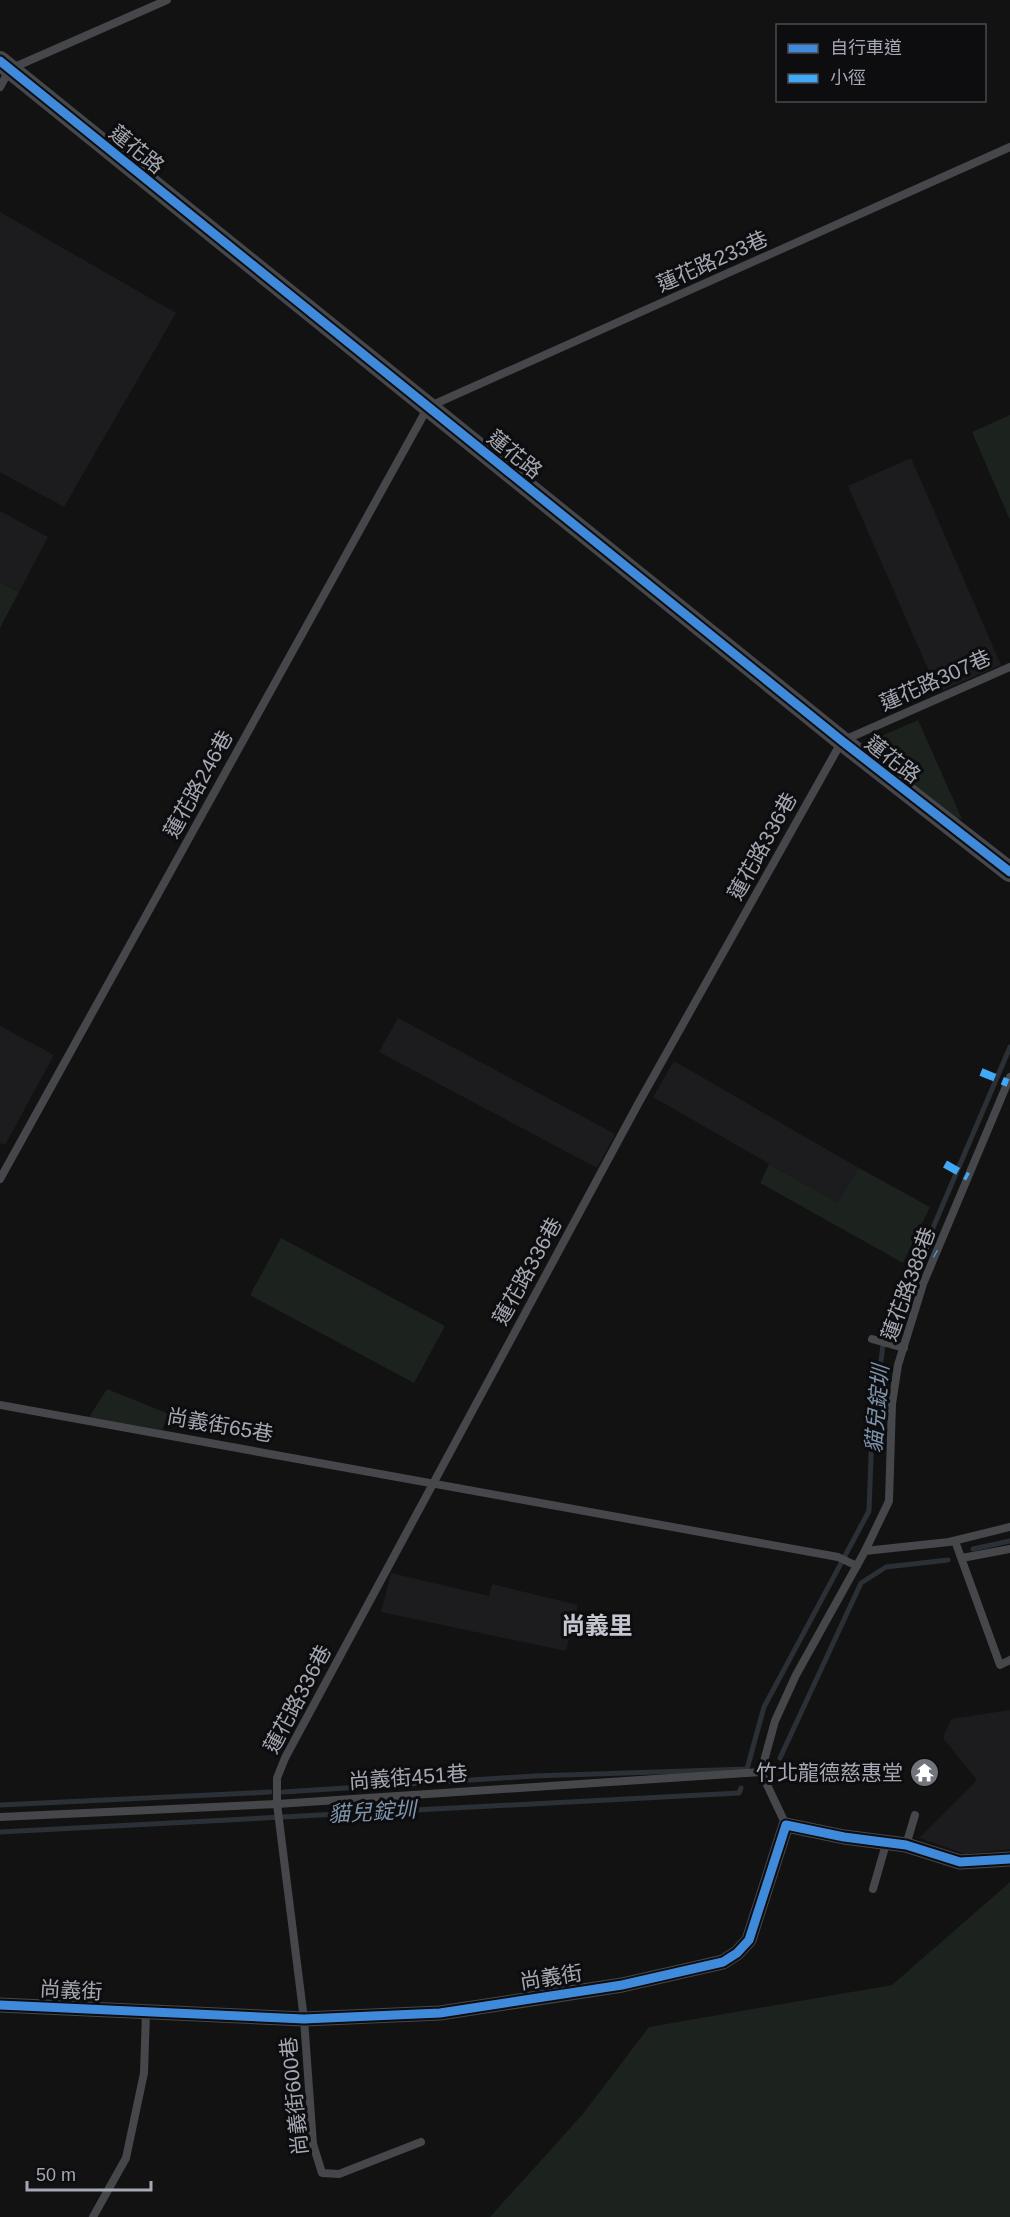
<svg xmlns="http://www.w3.org/2000/svg" width="1010" height="2217" viewBox="0 0 1010 2217" font-family="Arial,'Noto Sans TC',sans-serif">
	<style>
		.built { fill: #1c1c1e }
		.green { fill: #1c221d }
		.lines { fill: none; stroke-linecap: round; stroke-linejoin: round }
		.stream { stroke: #2a3036; stroke-width: 5 }
		.service { stroke: #46474b; stroke-width: 8 }
		.minor { stroke: #46474b; stroke-width: 15 }
		.tertiary { stroke: #46474b; stroke-width: 20 }
		.quiet { stroke: #3fa9f5; stroke-width: 8; stroke-dasharray: 15 8; stroke-linecap: butt }
		.cycleway-casing { stroke: #0d0c0e; stroke-width: 13 }
		.cycleway { stroke: #408adc; stroke-width: 9 }
		.labels { text-anchor: middle; dominant-baseline: central; stroke-width: 6; stroke-linejoin: round; paint-order: stroke }
		.street-label { font-size: 21px; fill: #a4a8b2; stroke: #0d0c0e }
		.poi-label { font-size: 21px; fill: #a4a8b2; stroke: #0d0c0e; text-anchor: end }
		.water-label { font-size: 22px; font-style: italic; fill: #7d93ab; stroke: #0d0c0e }
		.quarter-label { font-size: 24px; font-weight: bold; fill: #c4c7cf; stroke: #0d0c0e }
	</style>
	<rect width="100%" height="100%" fill="#121212"/>
	<path class="built" d="M0,212L176,313L64,507L0,472Z
		M911,458L1001,665L938,692L848,486Z
		M0,511L48,537L19,592L0,582Z
		M398,1018L615,1134L597,1168L379,1052Z
		M0,1026L54,1055L5,1145L0,1143Z
		M674,1061L859,1168L839,1204L653,1097Z
		M391,1573L489,1596L492,1584L578,1605L566,1651L381,1612Z
		M1010,1710V1849L965,1854L919,1838L977,1780L943,1738L951,1719Z"/>
	<path class="green" d="M1010,415V520L972,432Z
		M0,582L19,592L0,628Z
		M918,720L962,819L954,818L863,744Z
		M769,1164L838,1203L859,1168L930,1207L903,1263L760,1183Z
		M281,1238L445,1326L414,1383L250,1295Z
		M107,1389L169,1414L162,1430L89,1417Z
		M1010,1882V2217H490L582,2115L649,2027L892,1985Z"/>
	<g class="lines">
		<path class="stream" d="M973,1549L1010,1541
			M780,1758L861,1583L886,1567L948,1560
			M283,1792L534,1776L747,1769L764,1707L869,1511L872,1431L883,1345L1010,1047
			M0,1805L270,1792
			M0,1832L739,1793L741,1788"/>
		<path class="service" d="M0,87L10,69L167,0
			M0,1179L428,407L1010,147
			M872,1339L904,1348
			M0,1405L838,1557L857,1566
			M955,1541L1000,1665L1010,1660
			M865,1551L949,1542L1010,1527
			M962,1558L1010,1549
			M761,1772L775,1721L796,1675L865,1551L889,1501L892,1404L898,1365L923,1284L1010,1077
			M761,1772L786,1825
			M0,1817L277,1804L761,1772
			M906,1845L915,1815
			M873,1889L886,1844
			M421,2142L339,2174L322,2173L313,2144L304,2019L277,1804V1778L285,1758L638,1104L842,741L1010,667
			M93,2217L126,2158L144,2073L146,2012"/>
		<path class="minor" d="M0,2005L304,2019L440,2013L622,1985L723,1962L737,1953L749,1940L786,1825L844,1837L906,1845L960,1862L1010,1859"/>
		<path class="tertiary" d="M0,61L842,741L1010,872"/>
		<path class="quiet" d="M981,1072L1008,1083
			M945,1164L968,1177
			M915,1242L936,1254"/>
		<defs>
			<path id="cycleway" d="M0,61L842,741L1010,872
				M0,2005L304,2019L440,2013L622,1985L723,1962L737,1953L749,1940L786,1825L844,1837L906,1845L960,1862L1010,1859"/>
		</defs>
		<use href="#cycleway" class="cycleway-casing"/>
		<use href="#cycleway" class="cycleway"/>
	</g>
	<defs>
		<symbol id="temple-disc" viewBox="-11 -11 22 22"><circle r="9.5" fill="#71747a" stroke="#0d0c0e"/><path d="M0-6L5-2H3V0L6.5 2.5H4V6H1.5V3h-3V6H-4V2.5H-6.5L-3 0V-2H-5Z" fill="#fff"/></symbol>
	</defs>
	<g fill-rule="evenodd">
		<use href="#temple-disc" x="908" y="1756" width="33" height="33"/>
	</g>
	<g class="labels">
		<g class="street-label">
			<text transform="translate(137 149) rotate(39)">蓮花路</text>
			<text transform="translate(712 261) rotate(-24)">蓮花路233巷</text>
			<text transform="translate(515 454) rotate(39)">蓮花路</text>
			<text transform="translate(935 680) rotate(-24)">蓮花路307巷</text>
			<text transform="translate(893 759) rotate(38)">蓮花路</text>
			<text transform="translate(198 784) rotate(-61)">蓮花路246巷</text>
			<text transform="translate(762 846) rotate(-61)">蓮花路336巷</text>
			<text transform="translate(527 1271) rotate(-61)">蓮花路336巷</text>
			<text transform="translate(908 1284) rotate(-70)">蓮花路388巷</text>
			<text transform="translate(220 1425) rotate(10)">尚義街65巷</text>
			<text transform="translate(297 1699) rotate(-62)">蓮花路336巷</text>
			<text transform="translate(408 1777) rotate(-4)">尚義街451巷</text>
			<text transform="translate(551 1977) rotate(-9)">尚義街</text>
			<text transform="translate(71 1990) rotate(3)">尚義街</text>
			<text transform="translate(294 2096) rotate(-96)">尚義街600巷</text>
		</g>
		<g class="poi-label">
			<text x="903" y="1772">竹北龍德慈惠堂</text>
		</g>
		<g class="water-label">
			<text transform="translate(877 1409) rotate(-85)">貓兒錠圳</text>
			<text transform="translate(372 1812) rotate(-3)">貓兒錠圳</text>
		</g>
		<g class="quarter-label">
			<text x="597" y="1625">尚義里</text>
		</g>
	</g>
	<rect x="776" y="24" width="210" height="78" fill="#0d0c0e" stroke="#494a50" stroke-width="1.5"/>
	<rect x="788" y="44" width="30" height="9" fill="#408adc" stroke="#494a50" stroke-width="1.5"/>
	<text x="830" y="54" font-size="18" fill="#a4a8b2">自行車道</text>
	<rect x="788" y="74" width="30" height="9" fill="#3fa9f5" stroke="#494a50" stroke-width="1.5"/>
	<text x="830" y="84" font-size="18" fill="#a4a8b2">小徑</text>
	<path d="M27 2181v9h124v-9" fill="none" stroke="#a4a8b2" stroke-width="3"/>
	<text x="36" y="2181" font-size="18" fill="#a4a8b2" stroke="#0d0c0e" stroke-width="4.5" paint-order="stroke">50 m</text>
</svg>
